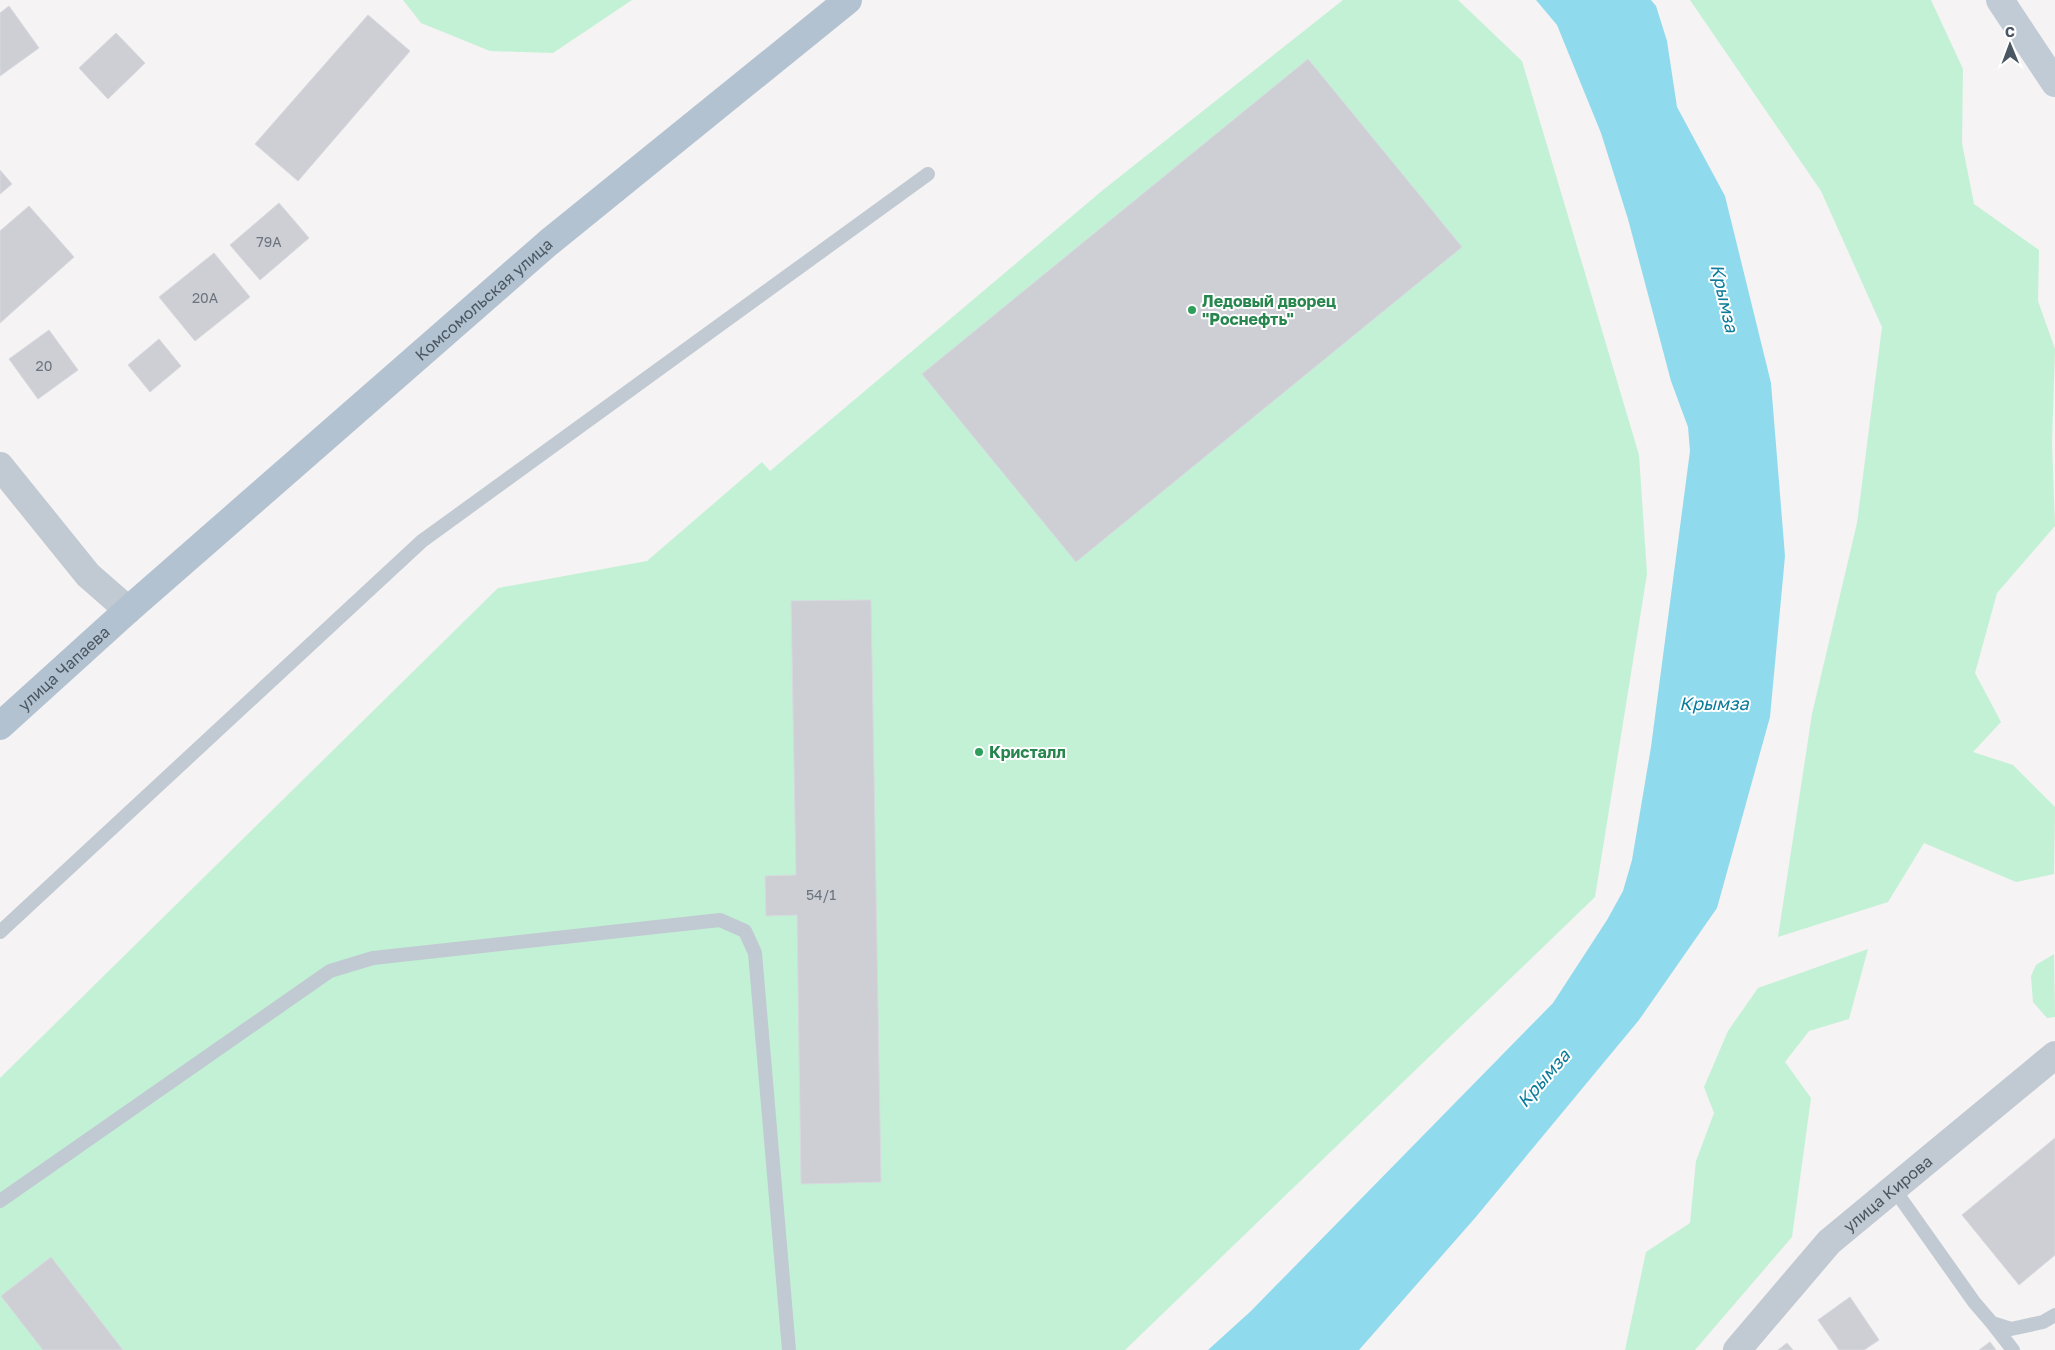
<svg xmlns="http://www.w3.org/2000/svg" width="2055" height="1350" viewBox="0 0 2055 1350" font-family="'Golos Text',sans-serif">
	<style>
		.green { fill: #c3f1d5 }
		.water { fill: #90daee }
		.building { fill: #cdcfd5; stroke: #d7d9de }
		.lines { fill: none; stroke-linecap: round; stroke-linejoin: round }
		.service { stroke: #c1cad2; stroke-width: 14 }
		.minor { stroke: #c1cad2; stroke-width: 28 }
		.secondary { stroke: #c1cbd6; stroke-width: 28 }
		.primary { stroke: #b3c2d1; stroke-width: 28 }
		.leisure-dot { fill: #2e9e5b; stroke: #fff; stroke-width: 2 }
		.labels { text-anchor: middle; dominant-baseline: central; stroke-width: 4; stroke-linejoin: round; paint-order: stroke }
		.number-label { font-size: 14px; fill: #6b747e }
		.street-label { font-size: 16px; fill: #4a5661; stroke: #fff }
		.leisure-label { font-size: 16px; font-weight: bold; fill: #27864d; stroke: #fff; text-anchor: start }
		.water-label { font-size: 18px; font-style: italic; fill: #0c7c9b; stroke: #fff }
	</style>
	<rect width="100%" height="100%" fill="#f5f3f3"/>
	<path class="green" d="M403,0H632L553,53L490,51L421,23Z
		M1343,0H1458L1522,61L1639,455L1647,574L1595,897L1125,1350H0V1078L498,588L647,561L762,462L770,471L1103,190Z
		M1690,0H1931L1963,69L1962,143L1974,204L2039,250L2038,301L2055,349L2052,443L2055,526L1997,593L1975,673L2001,722L1973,752L2013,765L2055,807L2054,874L2016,882L1924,843L1888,902L1778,937L1812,714L1857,523L1882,327L1821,191Z
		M1868,949L1849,1019L1809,1031L1785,1062L1811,1098L1792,1237L1695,1350H1625L1646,1252L1690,1223L1696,1161L1714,1113L1704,1087L1728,1031L1758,988Z
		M2054,954L2055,1017L2047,1018L2033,1002L2031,976L2036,965Z"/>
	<path class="water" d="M1536,0H1651L1656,6L1667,41L1677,107L1725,196L1771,383L1785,556L1770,717L1717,908L1639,1020L1475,1218L1359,1350H1208L1251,1311L1553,1003L1607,920L1623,891L1632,860L1651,747L1690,451L1688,427L1671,381L1628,219L1601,133L1557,25Z"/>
	<path class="building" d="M9,6L39,48L0,76V13Z
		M368,15L410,51L298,181L255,144Z
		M116,33L145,63L108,99L79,68Z
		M1308,59L1462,247L1076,562L922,374Z
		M0,170L12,184L0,194Z
		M279,203L309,238L260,280L230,245Z
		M29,206L74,257L0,323V231Z
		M214,253L250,297L195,341L159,297Z
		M49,330L78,370L38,399L9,359Z
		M159,339L181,366L150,392L128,365Z
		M871,600L881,1182L801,1184L797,915L766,916L765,876L796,875L791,601Z
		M2055,1138V1255L2019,1285L1962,1215Z
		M51,1257L123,1350H43L1,1296Z
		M1850,1297L1879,1340L1864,1350H1839L1818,1320Z
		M1990,1342L1996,1350H1979Z
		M1787,1343L1793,1350H1778Z"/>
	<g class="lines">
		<path class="service" d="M0,932L422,541L928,174
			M1894,1189L1974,1302L1992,1323L2011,1329L2043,1322L2055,1315
			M0,1201L330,971L373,958L720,920L745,931L755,953L789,1350
			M1992,1323L2013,1350"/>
		<g class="minor">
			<path d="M0,466L88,575L128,610"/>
			<path id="s1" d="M1737,1350L1829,1242L2055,1055"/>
		</g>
		<path class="secondary" d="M2000,0L2055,83"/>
		<path class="primary" id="s2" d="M0,726L128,610L548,243L848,0"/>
	</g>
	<g class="leisure-dot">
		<circle cx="1192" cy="310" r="5"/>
		<circle cx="979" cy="752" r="5"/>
	</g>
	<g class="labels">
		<g class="number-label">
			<text x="269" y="241">79А</text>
			<text x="205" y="297">20А</text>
			<text x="44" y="365">20</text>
			<text x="821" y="894">54/1</text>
		</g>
		<g class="street-label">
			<text stroke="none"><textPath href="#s2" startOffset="645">Комсомольская улица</textPath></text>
			<text stroke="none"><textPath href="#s2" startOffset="86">улица Чапаева</textPath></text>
			<text stroke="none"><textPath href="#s1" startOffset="218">улица Кирова</textPath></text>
		</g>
		<g class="leisure-label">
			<text x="1202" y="301">Ледовый дворец<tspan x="1202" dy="18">"Роснефть"</tspan></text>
			<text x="989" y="752">Кристалл</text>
		</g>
		<g class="water-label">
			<text transform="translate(1725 298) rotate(77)">Крымза</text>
			<text x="1714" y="703">Крымза</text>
			<text transform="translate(1543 1078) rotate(-49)">Крымза</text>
		</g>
	</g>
	<g transform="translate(2010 45) rotate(359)" stroke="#ffffff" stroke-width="4" paint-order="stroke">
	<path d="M0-4L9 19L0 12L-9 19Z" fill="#4a5661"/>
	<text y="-8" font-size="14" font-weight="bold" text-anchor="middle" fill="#4a5661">С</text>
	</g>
</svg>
